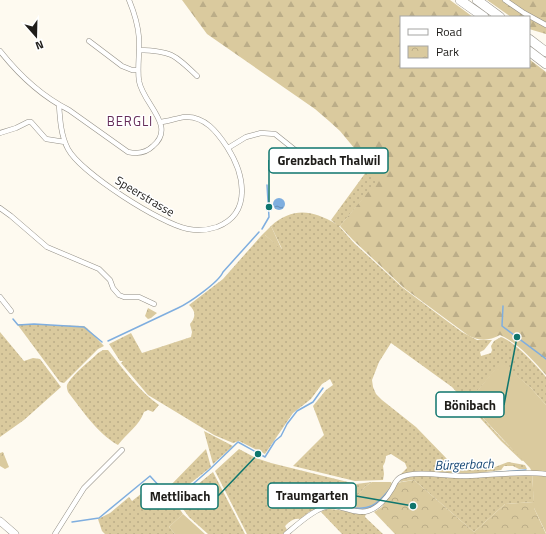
<svg xmlns="http://www.w3.org/2000/svg" width="546" height="534" viewBox="0 0 546 534" font-family="'Titillium Web',sans-serif">
	<style>
		.grass { fill: url(#grass-dots) }
		.forest { fill: url(#forest-firs) }
		.park { fill: url(#park-crowns) }
		.garden { fill: #daca9e }
		.water { fill: url(#water-ripples) }
		.lines { fill: none; stroke-linecap: round; stroke-linejoin: round }
		.stream { stroke: #7faedf; stroke-width: 1.5 }
		.street-casing { stroke: #949087; stroke-width: 5.5 }
		.secondary-casing { stroke: #949087; stroke-width: 8 }
		.highway-casing { stroke: #949087; stroke-width: 10 }
		.street { stroke: #fff; stroke-width: 4.5 }
		.secondary { stroke: #fff; stroke-width: 7 }
		.highway { stroke: #fff; stroke-width: 9 }
		.labels { text-anchor: middle; dominant-baseline: central; stroke-width: 3; stroke-linejoin: round; paint-order: stroke }
		.street-label { font-size: 12px; fill: #1f1d1a; stroke: #fff }
		.neighbourhood-label { font-size: 13px; letter-spacing: 1px; fill: #652d59; stroke: #fff }
		.water-label { font-size: 13px; font-style: italic; fill: #154674; stroke: #fff }
		.leader { fill: none; stroke: #0f766e; stroke-width: 1.5 }
		.callout-dot { fill: #0f766e; stroke: #fff; stroke-width: 1.5 }
		.callout { fill: #fff; stroke: #0f766e; stroke-width: 1.5 }
		.callout-label { font-size: 13px; text-anchor: middle; font-weight: bold; fill: #1f1d1a }
	</style>
	<defs>
		<pattern id="grass-dots" width="8" height="8" patternUnits="userSpaceOnUse"><rect width="8" height="8" fill="#daca9e"/><path d="M2 2h.1M6 6h.1" fill="none" stroke="#bbad88" stroke-width="1.8" stroke-linecap="round"/></pattern>
		<pattern id="forest-firs" width="22" height="20" patternUnits="userSpaceOnUse"><rect width="22" height="20" fill="#daca9e"/><path d="M5 1l3.5 6h-7zM16 11l3.5 6h-7z" fill="#bbad88"/></pattern>
		<pattern id="park-crowns" width="20" height="18" patternUnits="userSpaceOnUse"><rect width="20" height="18" fill="#daca9e"/><path d="M2 6a3 3 0 1 1 6 0M12 15a3 3 0 1 1 6 0" fill="none" stroke="#bbad88"/></pattern>
		<pattern id="water-ripples" width="26" height="14" patternUnits="userSpaceOnUse"><rect width="26" height="14" fill="#7faedf"/><path d="M2 4q2-2 4 0t4 0M15 11q2-2 4 0t4 0" fill="none" stroke="#678db4"/></pattern>
	</defs>
	<rect width="100%" height="100%" fill="#fefaf0"/>
	<path class="grass" d="M369,168L378,181L340,226H339L354,243L403,288L447,321L462,332L477,340H492L484,350L480,352L481,356L491,353L492,350L491,346L494,341L501,337C515,342 536,365 546,377V405L531,388L501,363L468,402L502,439L524,460L522,461L501,441L452,387L391,343L379,362L372,380L373,387L376,394L382,400L416,427L449,461L458,468L471,470L495,467L508,462L525,465L527,469H519L513,466H504L501,470L478,473L403,475H400L407,468L405,463L391,454L386,456L385,462L383,466L384,474L383,480L355,481L293,466L324,435L313,406L326,390L333,385L330,379L322,384L311,399L293,413L265,454L239,441L233,443L214,435L148,395L121,363L123,361H120L109,344L131,333L142,353L191,337L192,332L190,324C196,317 196,311 189,305L223,279L261,236L265,232V235L282,249L271,226C293,207 312,210 336,224L331,220Z
		M17,324L84,326L87,328L104,346L98,349L64,383L60,382Z
		M0,332L24,361L33,358L40,359L61,387L24,420L0,437Z
		M103,350H108C124,370 138,390 159,405L153,412L148,410L144,412C139,426 127,433 118,445C97,433 82,410 68,392C67,388 66,386 68,383C75,372 89,362 98,353Z
		M204,431L233,446L213,464Z
		M206,449L211,467L173,497L167,489Z
		M239,449L256,458L271,463L356,484L372,482L366,486L347,507L336,504L334,501L331,500L326,505L309,512L300,519C294,518 290,521 285,526L287,530L283,534H247L215,471Z
		M213,472L245,534H208L189,517L177,501Z
		M532,474L534,502L505,504L474,532L414,480L399,482L403,478L411,476Z
		M151,486L156,492L161,491L171,504L175,502L183,514L169,527L175,534H105L102,531L98,519L110,513L129,497L132,501Z
		M329,509L366,513L365,517L383,534H342L321,512L324,510Z"/>
	<path class="forest" d="M182,0H450L473,17H401V67H529V59L546,72V375C533,360 518,343 500,335C489,341 480,341 469,336L404,288L353,240L340,226L377,181L360,155L340,131L329,121L315,109L207,34Z
		M487,0H546V34L529,29V17H511Z
		M271,226L282,250L265,235V232Z"/>
	<path class="park" d="M148,308L157,313L151,318L148,319L145,316Z
		M3,452L9,467L5,469L0,466V453Z
		M414,480L474,532L505,504L534,502V508L546,534H395L374,512L382,507L396,483Z"/>
	<path class="garden" d="M501,362L531,388L546,405V533L534,508L532,472L530,468L468,402Z
		M372,482H391L392,484C391,493 375,508 366,509C359,511 353,509 347,507L366,486Z
		M183,514L205,534H175L169,527Z"/>
	<path class="water" d="M273 204a6 6 0 1 1 12 0a6 6 0 1 1-12 0Z"/>
	<g class="lines">
		<path class="stream" d="M262,229L269,217L267,185
			M503,306L502,326L546,359
			M13,319L18,325L34,324L84,327L102,342
			M108,341L178,308C189,303 219,282 223,272L259,232
			M488,473L526,470
			M177,498L209,470L238,442L265,457L275,441L281,436L287,424L297,411L313,402L323,388
			M348,507C369,511 376,506 389,490
			M72,522L99,518L150,476L172,500"/>
		<defs>
			<path id="street" d="M505,0L524,13L546,25
				M89,41L122,66L132,70H138
				M139,50C171,51 174,54 197,76
				M0,51C19,75 41,96 69,110L128,152C137,154 146,153 153,146C177,126 143,104 139,81C137,67 140,53 139,38C138,25 134,12 129,0
				M59,105C60,120 61,136 68,149C81,173 161,224 188,229C198,231 208,230 217,227C253,213 244,173 227,147C217,132 205,116 185,117C177,118 169,121 161,122
				M0,133L16,128L28,122H31L46,139L65,142
				M228,148L246,137L261,133L275,134L320,170
				M0,208L11,216L47,247L99,269L110,280L113,288L119,295L124,297H139L154,304
				M0,297L11,311
				M55,534L84,488L122,450
				M286,534C298,524 319,504 335,506C345,508 358,514 368,511C378,508 387,498 392,489C395,484 395,480 401,477C417,470 449,477 467,476C494,475 519,471 546,474"/>
			<path id="secondary" d="M0,521L15,534"/>
			<path id="highway" d="M460,0L484,17
				M477,0L500,17
				M529,39L546,52
				M529,51L546,64"/>
		</defs>
		<use href="#street" class="street-casing"/>
		<use href="#secondary" class="secondary-casing"/>
		<use href="#highway" class="highway-casing"/>
		<use href="#street" class="street"/>
		<use href="#secondary" class="secondary"/>
		<use href="#highway" class="highway"/>
	</g>
	<g class="labels">
		<g class="street-label">
			<text transform="translate(145 196) rotate(31)">Speerstrasse</text>
		</g>
		<g class="neighbourhood-label">
			<text x="130" y="121">BERGLI</text>
		</g>
		<g class="water-label">
			<text transform="translate(464 464) rotate(-2)">Bürgerbach</text>
		</g>
	</g>
	<path class="leader" d="M269 207L269 160M517 337L504 405M413 506L356 496M258 454L218 496"/>
	<g class="callout-dot">
		<circle cx="269" cy="207" r="4"/>
		<circle cx="517" cy="337" r="4"/>
		<circle cx="413" cy="506" r="4"/>
		<circle cx="258" cy="454" r="4"/>
	</g>
	<g class="callout">
		<rect x="269" y="148" width="119" height="25" rx="4"/>
		<rect x="436" y="392" width="68" height="25" rx="4"/>
		<rect x="268" y="483" width="88" height="25" rx="4"/>
		<rect x="141" y="484" width="77" height="25" rx="4"/>
	</g>
	<g class="callout-label">
		<text x="329" y="165">Grenzbach Thalwil</text>
		<text x="470" y="410">Bönibach</text>
		<text x="312" y="500">Traumgarten</text>
		<text x="180" y="501">Mettlibach</text>
	</g>
	<rect x="400" y="16" width="130" height="52" fill="#ffffff" stroke="#a5a5a3"/>
	<rect x="408" y="29" width="20" height="6" fill="#ffffff" stroke="#a5a5a3"/>
	<text x="436" y="36" font-size="12" fill="#1f1d1a">Road</text>
	<rect x="408" y="46" width="20" height="12" fill="url(#park-crowns)" stroke="#a5a5a3"/>
	<text x="436" y="56" font-size="12" fill="#1f1d1a">Park</text>
	<g transform="translate(36 36) rotate(160)" stroke="#ffffff" stroke-width="3" paint-order="stroke">
	<path d="M0-3L7 15L0 10L-7 15Z" fill="#1f1d1a"/>
	<text y="-6" font-size="11" font-weight="bold" text-anchor="middle" fill="#1f1d1a">N</text>
	</g>
</svg>
